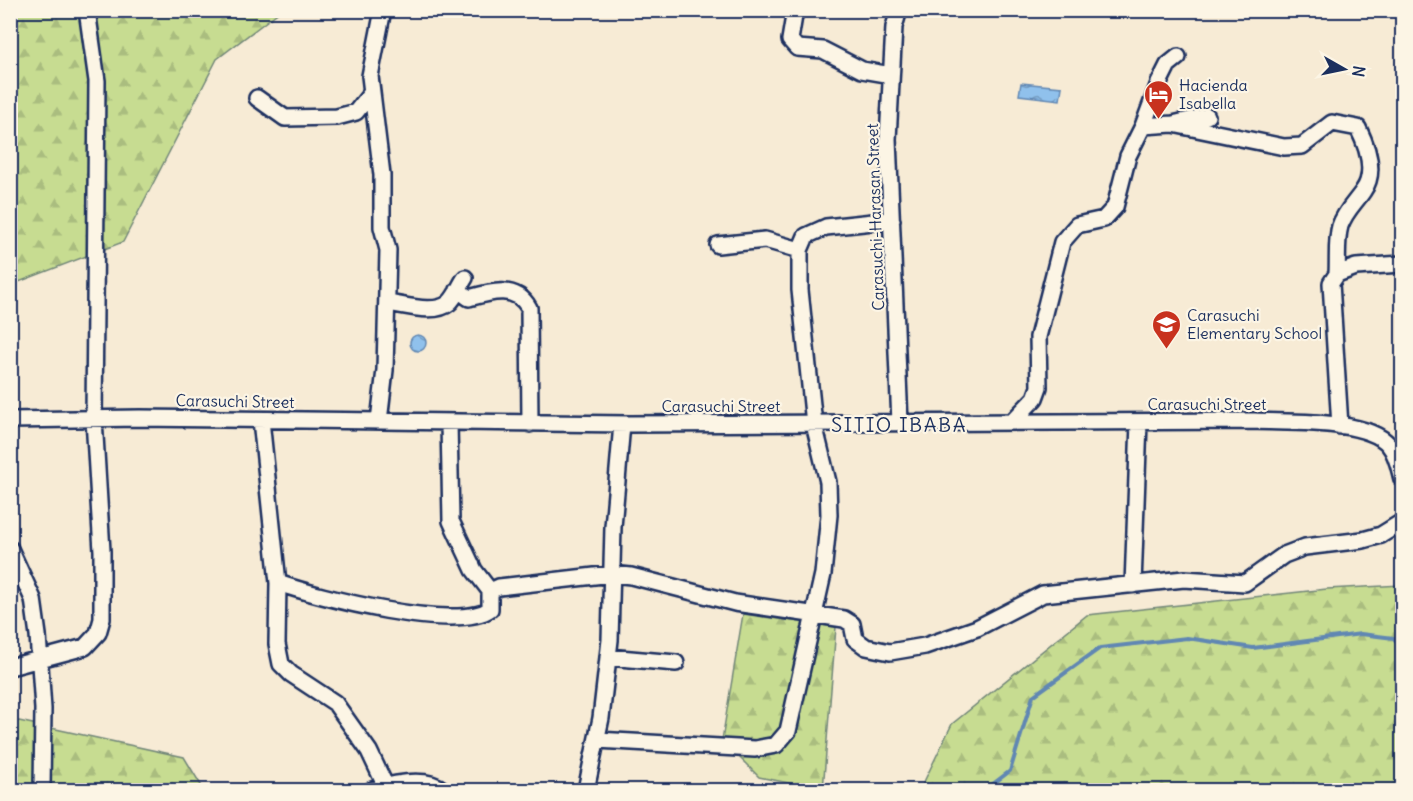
<svg xmlns="http://www.w3.org/2000/svg" width="1413" height="801" viewBox="0 0 1413 801" font-family="Delius,sans-serif">
	<style>
		.forest { fill: url(#forest-firs); stroke: #718678; stroke-width: 1.5 }
		.water { fill: url(#water-waves); stroke: #6187b3; stroke-width: 1.5 }
		.lines { fill: none; stroke-linecap: round; stroke-linejoin: round }
		.stream { stroke: #6187b3; stroke-width: 4 }
		.minor-casing { stroke: #1b2f5e; stroke-width: 20 }
		.minor { stroke: #fcf5e5; stroke-width: 15 }
		.labels { text-anchor: middle; dominant-baseline: central; stroke-width: 4.5; stroke-linejoin: round; paint-order: stroke }
		.poi-label { font-size: 16px; fill: #1b2f5e; stroke: #fcf5e5; text-anchor: start }
		.street-label { font-size: 16px; fill: #1b2f5e; stroke: #fcf5e5 }
		.quarter-label { font-size: 20px; letter-spacing: 1.5px; fill: #1b2f5e; stroke: #fcf5e5 }
	</style>
	<defs>
		<pattern id="forest-firs" width="22" height="20" patternUnits="userSpaceOnUse" patternTransform="scale(1.5)"><rect width="22" height="20" fill="#c7dc91"/><path d="M5 1l3.5 6h-7zM16 11l3.5 6h-7z" fill="#aabd7f"/></pattern>
		<pattern id="water-waves" width="16" height="10" patternUnits="userSpaceOnUse" patternTransform="scale(1.5)"><rect width="16" height="10" fill="#90c1ec"/><path d="M0 5q4-4 8 0t8 0" fill="none" stroke="#759dc2"/></pattern>
	</defs>
	<rect width="100%" height="100%" fill="#f7ebd5"/>
	<filter id="ink" filterUnits="userSpaceOnUse"><feTurbulence type="fractalNoise" baseFrequency=".0167" numOctaves="2"/><feDisplacementMap in="SourceGraphic" scale="12" xChannelSelector="R" yChannelSelector="G"/><feConvolveMatrix kernelMatrix="1 2 1 2 8 2 1 2 1" color-interpolation-filters="sRGB"/></filter>
	<g filter="url(#ink)">
		<path class="forest" d="M11,11H280L217,59L123,242L11,285Z
			M1402,585V790H920L952,724L1087,615L1327,589Z
			M743,614L836,627L823,790L759,777L722,740Z
			M19,721L184,757L204,790H11V723Z"/>
		<path class="water" d="M1021,83L1062,87L1060,100L1019,95Z
			M410 343a8 8 0 1 1 16 0a8 8 0 1 1-16 0Z"/>
		<g class="lines">
			<path class="stream" d="M985,790L1010,771L1033,696L1100,648L1187,638L1253,648L1361,634L1394,638L1402,649"/>
			<defs>
				<path id="minor" d="M795,10L790,40L797,48L823,50L862,70L891,75
					M899,10L894,27L888,139L900,423
					M257,98L285,118L337,117L356,112L372,92
					M1173,124L1284,147L1302,146L1332,123L1358,128C1367,146 1377,172 1363,191C1355,203 1345,211 1340,226C1336,240 1338,259 1337,274
					M1143,126L1173,124L1207,116
					M718,245L765,240L800,250
					M458,290L469,298C490,292 516,284 529,308L530,424
					M387,303C404,305 435,315 449,303C456,297 460,285 465,278
					M10,420L140,418L629,424L1254,421C1286,423 1367,418 1389,445C1397,454 1399,468 1402,479
					M261,420L278,583L277,644L281,664L291,674L335,703L369,751L386,787
					M379,421L385,370L388,250L382,227V175L370,76L383,10
					M1012,422L1035,398L1039,387L1038,337L1062,242L1077,225L1104,219L1115,207L1128,156L1143,126L1159,83L1168,65L1178,57
					M449,423L451,521L474,570L490,591
					M1340,426L1331,283L1337,274L1356,267L1402,264
					M10,549L33,599L38,635L43,709L42,790
					M278,583C318,597 457,633 490,609V591L499,587L612,574L631,576L735,603L844,619L852,624L855,639L866,647L890,652L925,646L977,628L1043,594L1184,579L1245,583L1284,555L1305,547L1363,540L1381,535L1402,522
					M1133,585L1139,422
					M608,657L676,663
					M10,667L85,647L98,633L102,619V551L94,419L97,81L87,10
					M597,740L755,749L776,745L788,731L823,574L829,515L828,482L814,424L800,290V250L806,236L826,227L892,220
					M372,790C392,784 426,776 443,790
					M586,790L601,718L610,640L613,527L622,424"/>
			</defs>
			<use href="#minor" class="minor-casing"/>
			<use href="#minor" class="minor"/>
		</g>
	</g>
	<defs>
		<symbol id="hotel-pin" viewBox="-11 -11 22 30"><path d="M0 17L-7.5 6A9.5 9.5 0 1 1 7.5 6Z" fill="#c8321e" stroke="#fcf5e5"/><path d="M-6-4.5h1.5V1H6V5H4.5V3h-9V5H-6ZM-4 0a1.8 1.8 0 1 1 3.6 0ZM.5 0V-2.5h3Q6-2.5 6 0Z" fill="#fff"/></symbol>
		<symbol id="school-pin" viewBox="-11 -11 22 30"><path d="M0 17L-7.5 6A9.5 9.5 0 1 1 7.5 6Z" fill="#c8321e" stroke="#fcf5e5"/><path d="M0-5L7-2L0 1L-7-2ZM-4 1L0 2.5L4 1V4Q0 6-4 4Z" fill="#fff"/></symbol>
	</defs>
	<g fill-rule="evenodd">
		<use href="#hotel-pin" x="1142" y="78" width="33" height="45"/>
		<use href="#school-pin" x="1150" y="308" width="33" height="45"/>
	</g>
	<g class="labels">
		<g class="poi-label">
			<text x="1179" y="85">Hacienda<tspan x="1179" dy="18">Isabella</tspan></text>
			<text x="1187" y="315">Carasuchi<tspan x="1187" dy="18">Elementary School</tspan></text>
		</g>
		<g class="street-label">
			<text transform="translate(875 217) rotate(-92)">Carasuchi-Harasan Street</text>
			<text transform="translate(235 401) rotate(1)">Carasuchi Street</text>
			<text x="1207" y="404">Carasuchi Street</text>
			<text x="721" y="406">Carasuchi Street</text>
		</g>
		<g class="quarter-label">
			<text x="899" y="424">SITIO IBABA</text>
		</g>
	</g>
	<rect width="1413" height="801" fill="none" stroke="#fcf5e5" stroke-width="36"/>
	<rect x="18" y="18" width="1377" height="765" fill="none" stroke="#1b2f5e" stroke-width="2" filter="url(#ink)"/>
	<g transform="translate(1344 69) rotate(99)" stroke="#fcf5e5" stroke-width="4.5" paint-order="stroke">
	<path d="M0-4.5L10 22L0 15L-10 22Z" fill="#1b2f5e"/>
	<text y="-9" font-size="16" font-weight="bold" text-anchor="middle" fill="#1b2f5e">N</text>
	</g>
</svg>
